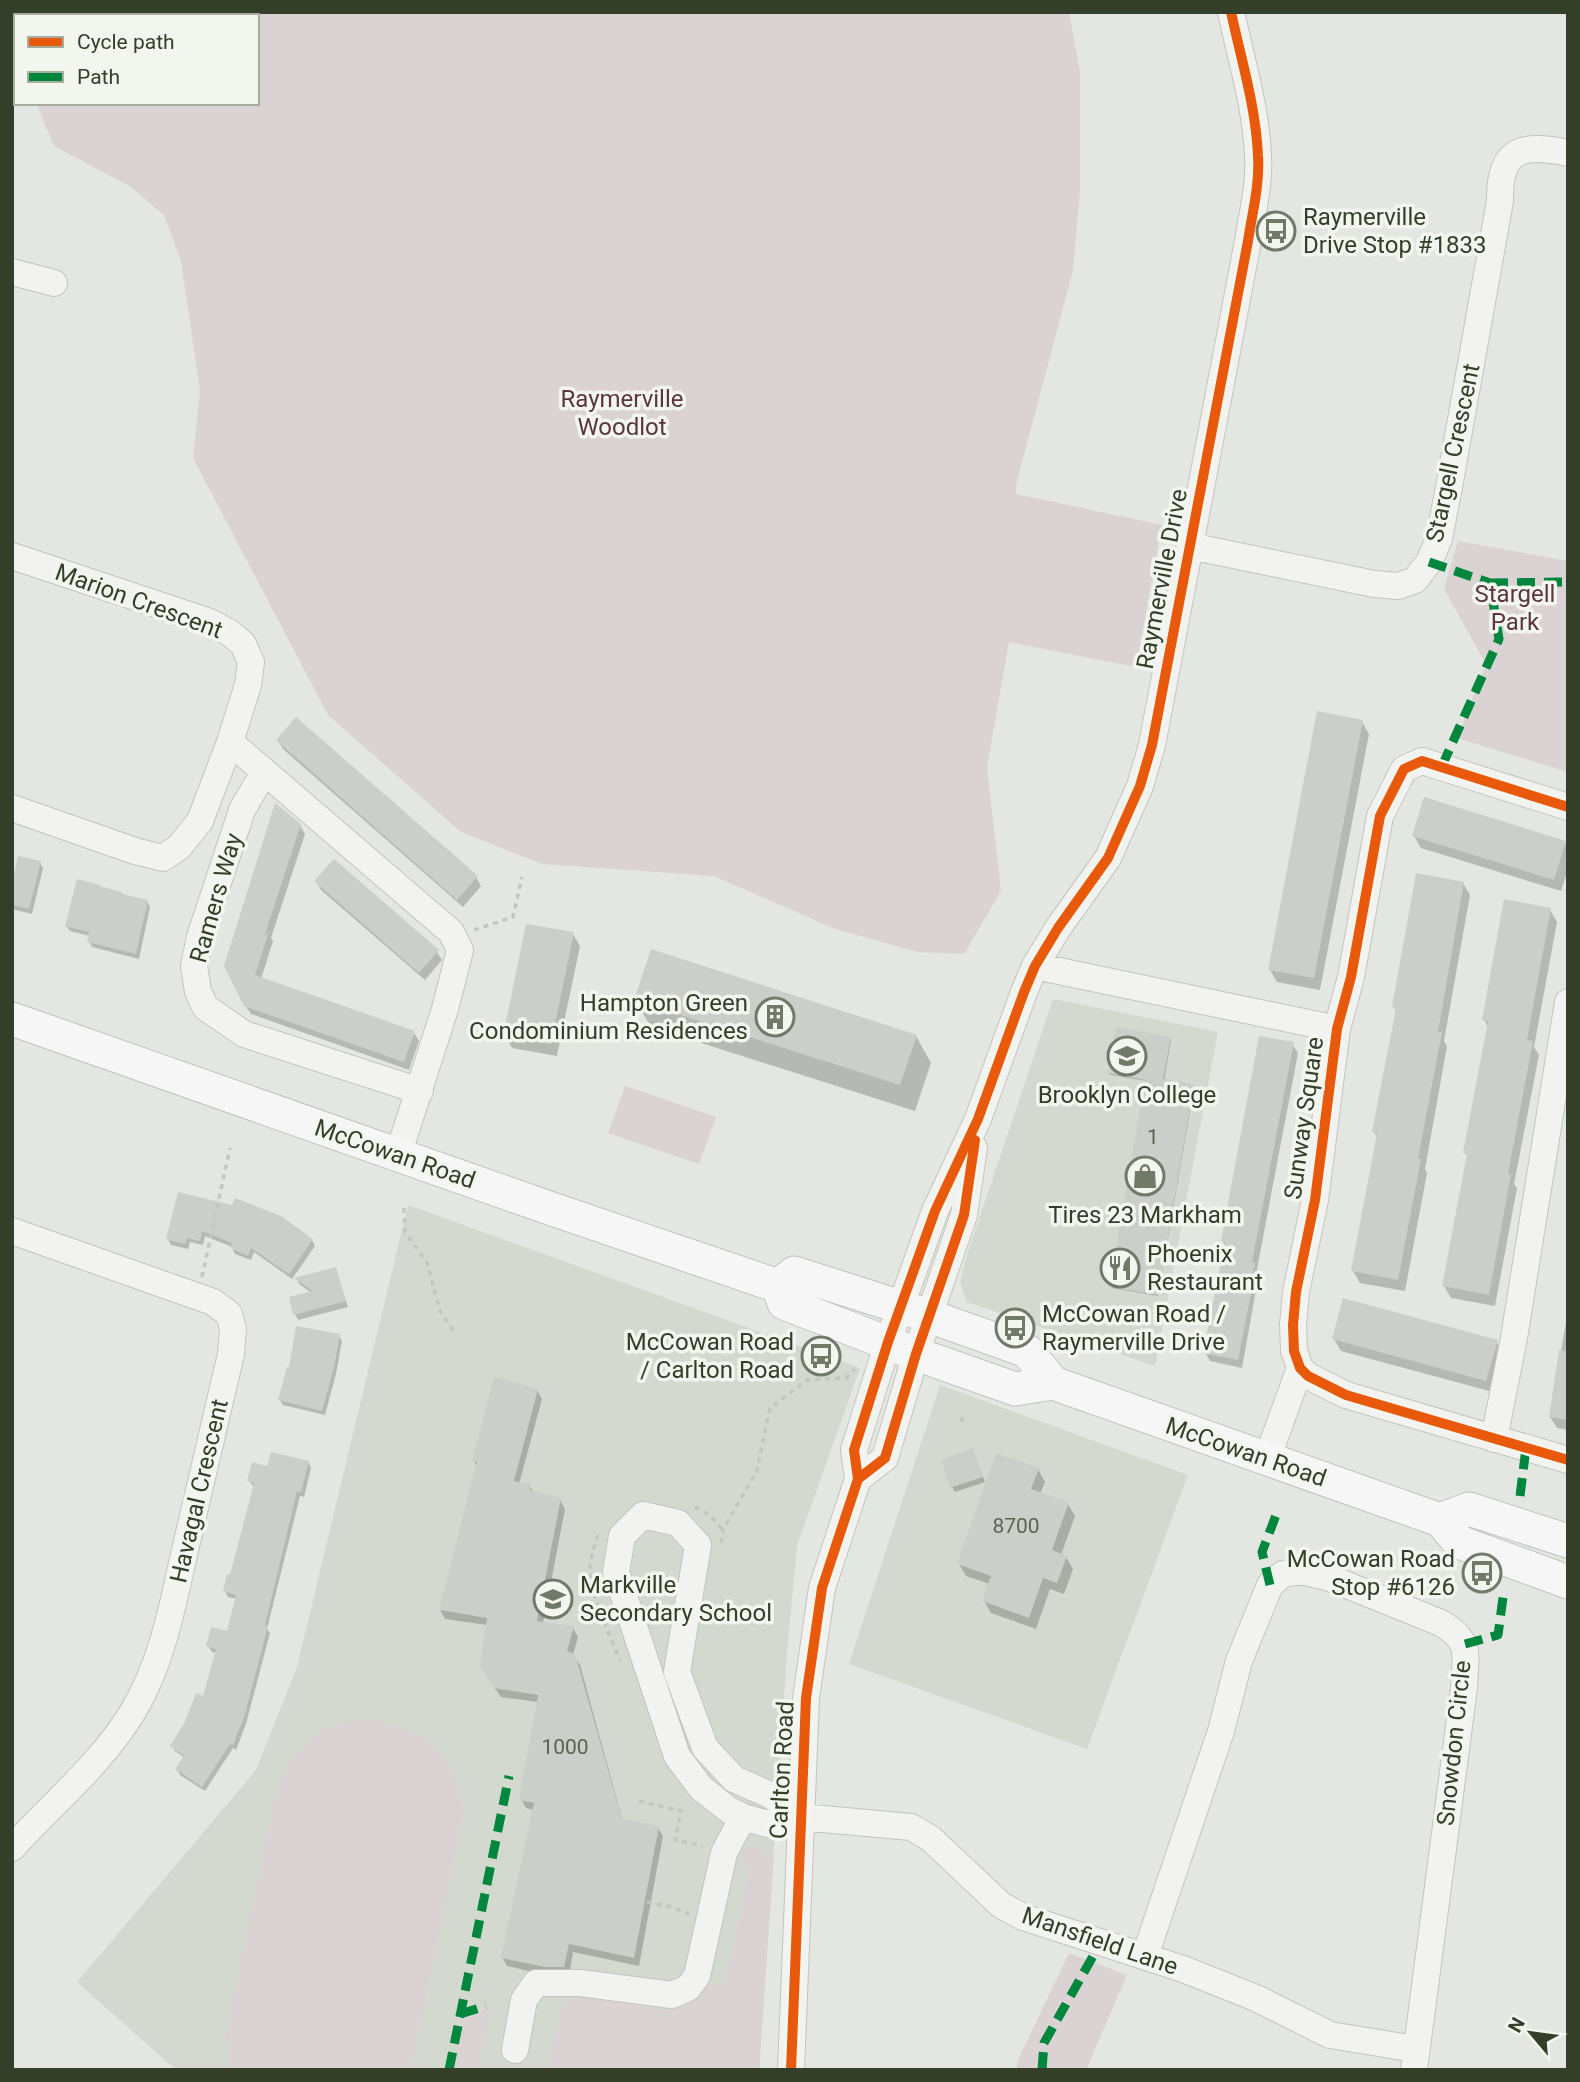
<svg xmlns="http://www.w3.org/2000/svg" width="1580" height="2082" viewBox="0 0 1580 2082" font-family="Roboto,sans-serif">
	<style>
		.built { fill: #d4d9cf }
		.green { fill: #dad2d3 }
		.shadow { fill: #0003 }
		.building { fill: #ccceca }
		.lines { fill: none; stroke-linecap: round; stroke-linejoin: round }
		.minor-casing { stroke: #c2c4bf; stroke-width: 28 }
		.major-casing { stroke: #c1c4be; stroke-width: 35 }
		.path { stroke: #c4c7c1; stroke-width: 3.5; stroke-dasharray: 5 5; stroke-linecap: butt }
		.minor { stroke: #f2f3f1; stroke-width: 26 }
		.major { stroke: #f5f6f5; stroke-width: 33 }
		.quiet { stroke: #00873e; stroke-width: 9; stroke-dasharray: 18 9; stroke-linecap: butt }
		.cycleway-casing { stroke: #f3f6ef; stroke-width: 15 }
		.cycleway { stroke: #e8590c; stroke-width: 10 }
		.labels { text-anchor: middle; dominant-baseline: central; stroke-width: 7; stroke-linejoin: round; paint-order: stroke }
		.number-label { font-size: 21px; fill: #5a6451 }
		.poi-label { font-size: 24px; fill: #333f28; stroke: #f3f6ef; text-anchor: start }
		.park-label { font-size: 24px; fill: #5b3641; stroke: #f3f6ef }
		.street-label { font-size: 24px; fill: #333f28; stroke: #f3f6ef }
	</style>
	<rect width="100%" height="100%" fill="#e4e6e1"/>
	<path class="built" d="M1053,999L1218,1032L1155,1366L967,1302L960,1282L966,1258Z
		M408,1205L860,1368L797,1546L787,1652L759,2070H176L77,1982L256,1770L297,1667Z
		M940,1385L1188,1475L1087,1749L849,1664Z"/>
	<path class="green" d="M15,12H1069L1080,72V191L1073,270L1016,485V494L1162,525L1136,667L1009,642L987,767L1001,891L964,954L918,952L835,929L714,876L542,864L461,832L328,715L193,458L200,391L181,261L164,215L131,187L54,146L36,103H257V16H16V55L12,47Z
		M1458,541L1568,561V772L1457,738L1486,664L1444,589Z
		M625,1086L716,1117L699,1164L608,1133Z
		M365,1718L399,1727L427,1739L446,1762L460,1787L463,1814L411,2070H229L226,2035L275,1797L291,1759L323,1729Z
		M748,1848H758L774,1855L759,2070H548L561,2008C567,1999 573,1995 583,1994C607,1999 662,2016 683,2007C694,2002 700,1993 705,1983L715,1986L726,1981L750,1867L738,1864L740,1855Z
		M1069,1953L1127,1975L1086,2070H1016L1018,2060Z
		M490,2007L477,2068L481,2070H453L464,2017Z"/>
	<path class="shadow" d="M1362,722L1369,734L1320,990L1277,982L1270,970Z
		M278,740L476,877L481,886L463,907L283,749Z
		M276,806L300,825L305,834L271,938L273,941L261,979L414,1033L419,1041L409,1070L251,1014L245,1005Z
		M1414,836L1565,843L1568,848V869L1561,891L1421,848Z
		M40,863L43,868L32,914L12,909V889Z
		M316,881L437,952L442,960L425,980L321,890Z
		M1463,883L1470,895L1444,1041L1447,1046L1425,1169L1427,1173L1405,1291L1360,1283L1353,1271L1378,1138L1374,1132L1397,1012L1394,1007Z
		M100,888L147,901L150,907L139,959L92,947L89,941L90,936L70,931L66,926Z
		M1550,910L1557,922L1534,1047L1539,1055L1514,1184L1517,1188L1495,1306L1451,1298L1444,1286L1468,1157L1465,1153L1488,1027L1484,1019Z
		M573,934L580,946L557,1056L512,1048L505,1036Z
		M635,1000L916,1036L931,1063L915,1111L651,1027Z
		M1169,1038L1171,1040L1164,1081L1193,1086L1194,1088L1158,1296L1112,1288L1111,1286L1147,1081L1111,1075L1109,1073Z
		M1292,1044L1298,1053L1257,1269L1259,1273L1242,1368L1210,1361L1205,1352L1226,1247L1222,1240Z
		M179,1195L312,1240L315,1246L292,1279L254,1252L251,1260L235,1254L232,1247L205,1236L203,1245L190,1242L188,1249L171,1245L168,1239Z
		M335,1269L348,1307L298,1320L295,1314L312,1293L299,1284L297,1279Z
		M1568,1310V1430L1557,1428L1550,1417Z
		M339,1336L342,1341L336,1374L325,1415L283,1405L280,1400Z
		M1334,1339L1496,1341L1503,1353L1493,1392L1341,1351Z
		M537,1390L542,1399L519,1484L530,1486L534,1493L560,1500L565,1509L543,1624L573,1628L578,1637L573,1655L580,1665L623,1822L658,1828L663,1836L639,1966L573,1952L569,1976H551L507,1966L502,1957L534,1810L526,1808L521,1799L538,1702L501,1697L487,1677V1625L445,1619L440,1610L477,1467L474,1461Z
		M973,1451L985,1482L955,1492L952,1487Z
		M308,1462L311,1468L304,1497L300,1496L267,1629L270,1633L246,1724L236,1750L233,1748L205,1791L180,1775L177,1769L185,1758L175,1751L172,1746L205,1699L217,1653L212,1652L208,1646L228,1633L237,1599L228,1597L225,1591L231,1577L254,1487L249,1481L269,1468Z
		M1038,1469L1045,1482L1040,1494L1068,1504L1075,1516L1061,1555L1066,1557L1073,1569L1064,1594L1050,1589L1036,1629L991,1613L984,1601L990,1584L966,1576L959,1564Z"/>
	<path class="building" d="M1317,711L1363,720L1314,978L1268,970Z
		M296,717L478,876L457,900L276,740Z
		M1424,797L1566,841L1554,880L1412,836Z
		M275,803L301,824L264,937L269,931L255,975L415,1031L404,1062L244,1006L224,966Z
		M18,856L41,861L29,909L12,905V882Z
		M334,859L439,950L419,973L314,881Z
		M1416,873L1464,882L1438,1032H1442L1418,1159H1421L1398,1280L1351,1271L1377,1133L1372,1132L1396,1008L1392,1007Z
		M77,879L100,885L99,886L122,892L121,894L148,900L136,954L87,942L89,932L65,926Z
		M1504,899L1551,908L1527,1040L1533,1041L1508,1174H1511L1489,1295L1442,1286L1467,1154L1463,1153L1488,1021L1482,1020Z
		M526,924L574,932L551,1044L503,1036Z
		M651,949L917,1035L900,1085L634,1000Z
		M1116,1027L1171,1037L1163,1079L1194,1084L1158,1295L1109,1287L1145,1080L1108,1073Z
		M1259,1036L1294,1042L1252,1262L1255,1263L1253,1273H1255L1238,1360L1203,1353L1225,1242L1221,1241Z
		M178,1192L232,1205L235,1198L281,1216L313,1239L289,1274L251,1248L248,1256L230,1248L232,1243L202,1231L200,1241L187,1238L185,1244L166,1239Z
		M336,1267L346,1301L293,1315L289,1297L312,1291L294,1278Z
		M1343,1298L1498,1340L1486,1381L1332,1339Z
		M296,1326L340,1334L334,1367L322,1411L278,1400L287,1367H289Z
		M1559,1350L1568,1351V1420L1549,1417Z
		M494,1377L538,1389L514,1481L531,1484L530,1490L561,1498L537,1621L574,1626L567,1651L575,1654L622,1819L659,1826L634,1958L569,1944L564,1967H545L501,1958L534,1803L519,1800L538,1695L494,1688L480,1667L487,1618L439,1610L477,1462L472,1461Z
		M973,1448L983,1477L950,1488L941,1460Z
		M271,1452L309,1461L301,1492L297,1491L265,1625L268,1626L244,1717L233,1745L230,1744L202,1787L175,1769L184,1756L170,1746L185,1722L196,1693L203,1696L216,1649L206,1646L211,1627L227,1631L236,1595L223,1591L227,1574L230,1575L254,1483L247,1481L252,1462L267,1466Z
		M996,1453L1039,1468L1031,1489L1069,1502L1052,1550L1067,1556L1057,1583L1043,1578L1029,1618L982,1601L991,1576L957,1564Z"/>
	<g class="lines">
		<defs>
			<path id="minor" d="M12,272L54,283
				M1190,546L1374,584L1398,586L1415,580L1429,562L1439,539L1449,487L1500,201C1499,149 1521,143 1568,153
				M12,556L210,622L230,633L243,644L251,662L248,685L230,742L200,821L179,847L163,858L135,851L12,808
				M230,742L451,932L460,950L445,1009L398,1155
				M264,772L242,810L200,937L194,966L198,991L205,1007L244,1034L420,1091
				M1568,807L1422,761L1404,769L1380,816L1351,977L1337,1029L1315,1200L1296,1292L1293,1325L1294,1351L1300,1368L1308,1376L1346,1395L1568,1460
				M1035,966L1337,1029
				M12,1231L213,1302L229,1314L233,1329L231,1354C216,1418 201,1482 186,1546C173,1602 163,1663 132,1713C100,1765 53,1803 12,1848
				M1494,1439L1514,1338L1568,1002
				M1267,1459L1300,1368
				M858,1479L885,1458L916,1354L964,1215L974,1148
				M801,1817L770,1795L734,1779L705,1748L677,1672L698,1545L678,1523L643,1515L622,1536L616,1572L677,1756L701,1788L729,1810L743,1817L768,1824L801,1817L911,1827L930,1838L1001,1905L1023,1917L1183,1969L1256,1998L1330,2035L1415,2049
				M1145,1956L1221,1731L1239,1661L1270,1585L1283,1574L1301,1571L1327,1577L1441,1623C1473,1642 1465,1655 1464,1688L1414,2070
				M515,2050L524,2000L536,1983H580L672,1995L688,1988L697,1976L724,1853L743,1817
				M791,2070L806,1698L822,1588L858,1479L854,1450L888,1342L935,1211L978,1119L1024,992L1035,966L1058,928L1108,858L1140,786L1152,745L1248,241C1252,214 1260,184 1258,156C1256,107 1241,59 1231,12"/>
			<path id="major" d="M12,1019L552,1209L778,1286
				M778,1286L784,1303L916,1354L1015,1389L1053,1383L1440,1520L1459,1542L1568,1582
				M778,1286L794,1273L929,1316L1027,1351L1053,1383
				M1440,1520L1469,1509L1568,1541"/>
		</defs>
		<use href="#minor" class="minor-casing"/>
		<use href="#major" class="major-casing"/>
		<path class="path" d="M474,930L513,917L522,877
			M404,1208L405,1232L427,1263L440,1311L456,1335
			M202,1277L230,1148
			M961,1417L963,1423
			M695,1507L711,1516L723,1530
			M598,1535C594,1546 590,1560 590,1572C590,1593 612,1640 620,1661
			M721,1543L723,1530L757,1470L770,1408L807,1380L846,1378L855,1369
			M639,1801L681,1811L675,1840L703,1846
			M647,1902L672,1907L689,1914"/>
		<use href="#minor" class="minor"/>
		<use href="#major" class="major"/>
		<path class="quiet" d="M1429,562L1490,583L1499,639L1442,766
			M1490,583L1568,582
			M1520,1496L1526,1448
			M1270,1585L1262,1552L1278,1510
			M1465,1644L1498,1635L1504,1590
			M460,2014L486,2006
			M449,2070L509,1776
			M1042,2070L1044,2043L1101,1942"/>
		<defs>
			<path id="cycleway" d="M1568,807L1422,761L1404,769L1380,816L1351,977L1337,1029L1315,1200L1296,1292L1293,1325L1294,1351L1300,1368L1308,1376L1346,1395L1568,1460
				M858,1479L885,1458L916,1354L964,1215L975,1140
				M791,2070L806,1698L822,1588L858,1479L854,1450L888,1342L935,1211L978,1119L1024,992L1035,966L1058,928L1108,858L1140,786L1152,745L1248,241C1252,214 1260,184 1258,156C1256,107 1241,59 1231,12"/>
		</defs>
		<use href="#cycleway" class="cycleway-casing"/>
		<use href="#cycleway" class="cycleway"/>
	</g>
	<defs>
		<symbol id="bus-ring" viewBox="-11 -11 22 22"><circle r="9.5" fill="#f3f6ef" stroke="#717969" stroke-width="1.5"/><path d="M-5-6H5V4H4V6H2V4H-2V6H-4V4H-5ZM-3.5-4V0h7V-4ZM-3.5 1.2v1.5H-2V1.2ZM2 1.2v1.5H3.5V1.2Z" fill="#717969"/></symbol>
		<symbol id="building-ring" viewBox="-11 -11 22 22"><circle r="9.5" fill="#f3f6ef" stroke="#717969" stroke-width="1.5"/><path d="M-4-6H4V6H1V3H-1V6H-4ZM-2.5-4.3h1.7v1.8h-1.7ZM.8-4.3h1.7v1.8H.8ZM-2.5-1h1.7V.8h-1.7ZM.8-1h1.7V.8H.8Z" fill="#717969"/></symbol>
		<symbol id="university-ring" viewBox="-11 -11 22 22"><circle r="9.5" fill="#f3f6ef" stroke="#717969" stroke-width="1.5"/><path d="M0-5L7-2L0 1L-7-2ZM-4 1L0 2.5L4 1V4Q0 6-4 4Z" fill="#717969"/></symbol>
		<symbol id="shop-ring" viewBox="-11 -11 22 22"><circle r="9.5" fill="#f3f6ef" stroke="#717969" stroke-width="1.5"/><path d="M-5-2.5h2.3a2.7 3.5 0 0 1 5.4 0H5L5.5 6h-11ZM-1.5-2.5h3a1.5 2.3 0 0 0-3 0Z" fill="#717969"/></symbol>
		<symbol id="restaurant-ring" viewBox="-11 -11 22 22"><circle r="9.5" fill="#f3f6ef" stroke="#717969" stroke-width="1.5"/><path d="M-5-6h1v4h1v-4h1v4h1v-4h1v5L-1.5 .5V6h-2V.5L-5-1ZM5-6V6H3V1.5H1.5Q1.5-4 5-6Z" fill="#717969"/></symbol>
		<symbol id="school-ring" viewBox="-11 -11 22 22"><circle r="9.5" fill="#f3f6ef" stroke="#717969" stroke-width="1.5"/><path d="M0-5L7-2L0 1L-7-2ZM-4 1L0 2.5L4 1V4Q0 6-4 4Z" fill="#717969"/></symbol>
	</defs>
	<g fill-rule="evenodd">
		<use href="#bus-ring" x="1254" y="209" width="44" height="44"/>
		<use href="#building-ring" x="753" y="995" width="44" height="44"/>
		<use href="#university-ring" x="1105" y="1034" width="44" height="44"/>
		<use href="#shop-ring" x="1123" y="1154" width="44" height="44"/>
		<use href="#restaurant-ring" x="1098" y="1246" width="44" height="44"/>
		<use href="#bus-ring" x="993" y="1306" width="44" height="44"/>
		<use href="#bus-ring" x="799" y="1334" width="44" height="44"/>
		<use href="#bus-ring" x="1460" y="1551" width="44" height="44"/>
		<use href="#school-ring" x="531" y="1577" width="44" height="44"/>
	</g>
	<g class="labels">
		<g class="number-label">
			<text x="1153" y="1137">1</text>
			<text x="1016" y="1526">8700</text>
			<text x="565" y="1747">1000</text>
		</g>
		<g class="poi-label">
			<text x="1303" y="217">Raymerville<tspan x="1303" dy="28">Drive Stop #1833</tspan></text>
			<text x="748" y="1003" text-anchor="end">Hampton Green<tspan x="748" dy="28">Condominium Residences</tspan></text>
			<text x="1127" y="1095" text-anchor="middle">Brooklyn College</text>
			<text x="1145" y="1215" text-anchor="middle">Tires 23 Markham</text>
			<text x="1147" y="1254">Phoenix<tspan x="1147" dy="28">Restaurant</tspan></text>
			<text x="1042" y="1314">McCowan Road /<tspan x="1042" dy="28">Raymerville Drive</tspan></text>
			<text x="794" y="1342" text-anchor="end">McCowan Road<tspan x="794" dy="28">/ Carlton Road</tspan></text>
			<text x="1455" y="1559" text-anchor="end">McCowan Road<tspan x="1455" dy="28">Stop #6126</tspan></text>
			<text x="580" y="1585">Markville<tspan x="580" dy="28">Secondary School</tspan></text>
		</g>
		<g class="park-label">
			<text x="622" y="399">Raymerville<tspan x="622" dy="28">Woodlot</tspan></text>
			<text x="1515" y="594">Stargell<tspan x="1515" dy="28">Park</tspan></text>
		</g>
		<g class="street-label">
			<text transform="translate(1453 453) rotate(-78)">Stargell Crescent</text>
			<text transform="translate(1162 579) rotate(-79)">Raymerville Drive</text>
			<text transform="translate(139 601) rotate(20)">Marion Crescent</text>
			<text transform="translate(216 898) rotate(-74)">Ramers Way</text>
			<text transform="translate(1304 1118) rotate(-82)">Sunway Square</text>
			<text transform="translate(395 1154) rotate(19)">McCowan Road</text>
			<text transform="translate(1246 1452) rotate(19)">McCowan Road</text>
			<text transform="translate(199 1491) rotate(-77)">Havagal Crescent</text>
			<text transform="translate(1454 1743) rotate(-84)">Snowdon Circle</text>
			<text transform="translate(782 1770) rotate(-87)">Carlton Road</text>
			<text transform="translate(1100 1941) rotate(19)">Mansfield Lane</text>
		</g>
	</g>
	<rect width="1580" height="2082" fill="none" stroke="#333f28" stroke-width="28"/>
	<rect x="14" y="14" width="245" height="91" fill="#f3f6ef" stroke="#a6ad9f" stroke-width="2"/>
	<rect x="28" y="37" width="35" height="10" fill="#e8590c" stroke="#a6ad9f" stroke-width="2"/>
	<text x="77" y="49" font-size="21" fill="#333f28">Cycle path</text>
	<rect x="28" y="72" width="35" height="10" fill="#00873e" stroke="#a6ad9f" stroke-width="2"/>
	<text x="77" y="84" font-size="21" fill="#333f28">Path</text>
	<g transform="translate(1531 2033) rotate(299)" stroke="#f3f6ef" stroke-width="5" paint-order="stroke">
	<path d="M0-5L12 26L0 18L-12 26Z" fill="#333f28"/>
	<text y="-10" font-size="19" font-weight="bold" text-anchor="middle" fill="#333f28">N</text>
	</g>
</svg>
